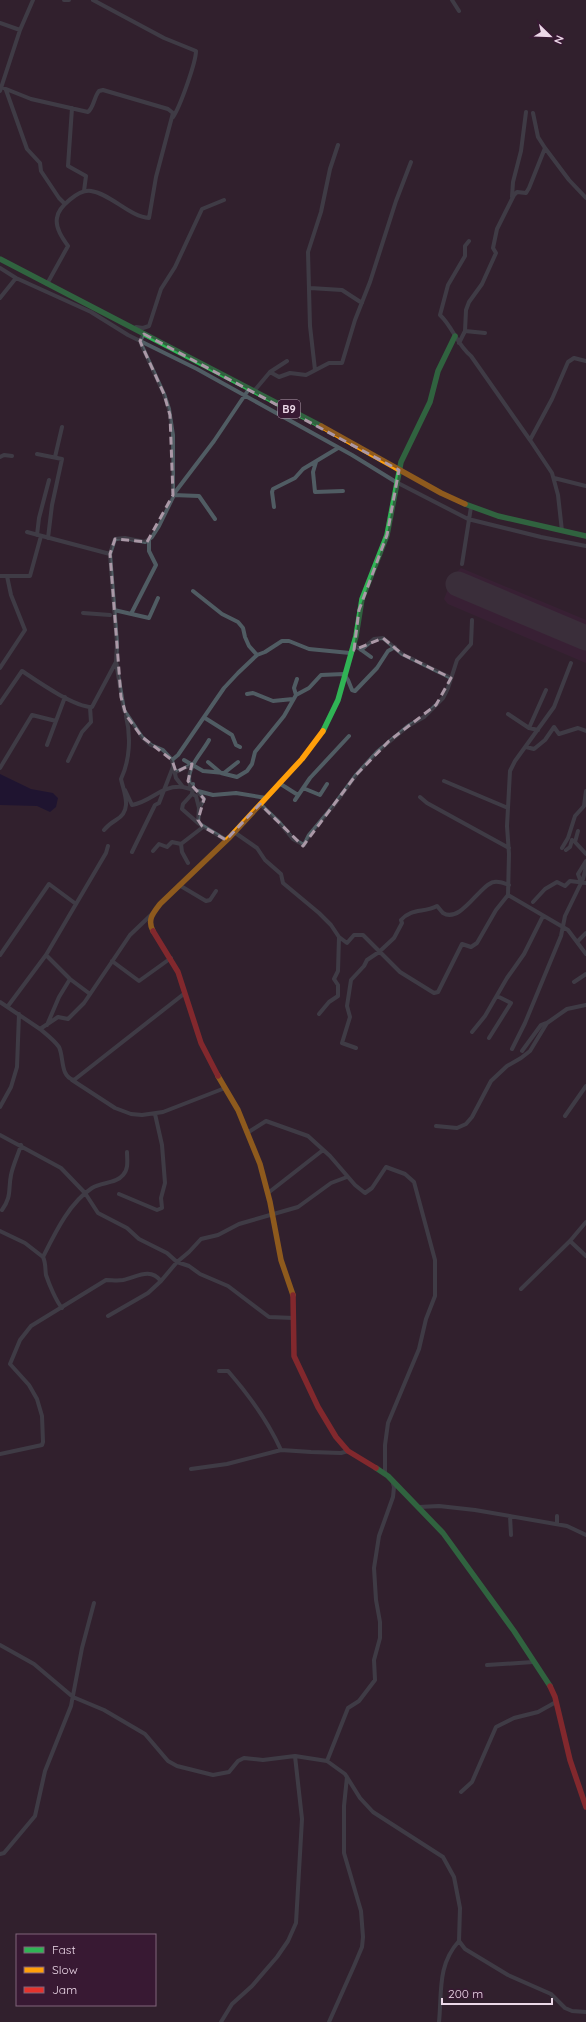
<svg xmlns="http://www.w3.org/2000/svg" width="586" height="2022" viewBox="0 0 586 2022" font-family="Quicksand,sans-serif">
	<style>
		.built { fill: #42203d }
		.water { fill: #0a0634 }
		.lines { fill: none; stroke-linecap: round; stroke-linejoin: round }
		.runway { stroke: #463e4a; stroke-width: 25 }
		.street { stroke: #505c63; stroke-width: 4 }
		.fast { stroke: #30b455; stroke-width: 5.5 }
		.slow { stroke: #ff9f0a; stroke-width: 5.5 }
		.jam { stroke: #e5322d; stroke-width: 5.5 }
		.marked { fill: none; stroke: #ab98a7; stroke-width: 3; stroke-dasharray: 8 5; stroke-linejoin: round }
		.labels { text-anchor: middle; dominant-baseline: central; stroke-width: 4; stroke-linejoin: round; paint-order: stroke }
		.shield { fill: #381933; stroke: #b69fb2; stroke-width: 1 }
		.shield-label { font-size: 11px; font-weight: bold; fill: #ecd8e8 }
	</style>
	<rect width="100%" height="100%" fill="#31202e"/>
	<path class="built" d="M461,568L586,620V663L448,604L444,599L454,575Z"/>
	<path class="water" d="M0,774L31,789L53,793L58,798L56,807L50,812L37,806L0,805Z"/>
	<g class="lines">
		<path class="runway" d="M458,584L586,638"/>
		<path class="street" d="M64,0H69
			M93,0L164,38L196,51C196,62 180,107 173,117
			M452,0L459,11
			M0,23L20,30
			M1,87L31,99L88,112C94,107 94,97 99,91L103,90L168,109L173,113L156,177L149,218C130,217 111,194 91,191C79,189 58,207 57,218C55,228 63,239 68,246L47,284
			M6,90L27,149L40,163L41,171L59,198L65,204
			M0,91L20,30L33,0
			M72,108L68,166L86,176L84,191
			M533,113L538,137L545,148L569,180L586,198
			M512,197L513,182L521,151L526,112
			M469,241L465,246V256L448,285L440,315C453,327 457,345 471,356L530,440
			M0,268L16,278L91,312L128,335L197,369L352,455L396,482L468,519L541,537L586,546
			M310,288L342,290L362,303
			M0,298L16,278
			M136,327L143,328L149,326L161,289L175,267L202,209L224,200
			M465,331L485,333
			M144,334L140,341L142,346L164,394L169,409L173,435V495
			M459,343L465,331L466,310L469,302L482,284L496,253L493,248L497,229L514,195L517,192L526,193L529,188L545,148
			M315,370L310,326L308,252L321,212L330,169L338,145
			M270,372L287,361
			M249,389L214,441L176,491L159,526L152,537L145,542L125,538L115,539L110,554L117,643L116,662L124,710L142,737L151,745L163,750L172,760L176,778L183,787L213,795L236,793L266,798
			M254,391L270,372L279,377L290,373L306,375L329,363H342L355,320L370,282L396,201L411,162
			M37,454L62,459L52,505L48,538
			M0,457L4,455L12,456
			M55,457L62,427
			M316,462L313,472L315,492L343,491
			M554,478L586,486
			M173,495L199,496L215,519
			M274,507L272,492L273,489L295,478L303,469L338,448
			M562,531L558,495L552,473L530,440L552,399L568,362L574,358L586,361
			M27,532L110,554
			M37,535L39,518L49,480
			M462,564L471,507
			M0,576H7L11,595L25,630L0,668
			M7,576H30L41,536
			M193,591L222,614L238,622L243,628L245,637L249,646L257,655
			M114,610L149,618L158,598
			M132,612L156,565L149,551V540
			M83,613L110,615
			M353,644L371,657
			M361,650L374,639L383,638L402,654L451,678
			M571,663L554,707L515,761L510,771L507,826L509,854L508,895L568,930L586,954
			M247,694L253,693L273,701L293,699
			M296,695L294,688L297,679
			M0,703L22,671C37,681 74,707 92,707L116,662
			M508,714L529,728L538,730
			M205,718L232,735L236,745L240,747
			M529,728L546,690
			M47,745L65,697
			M526,747L534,749L545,740L554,727L559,734L578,728L586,731
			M172,760L178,755L224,688L238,673L257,655L265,652L282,641H289L309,649L350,653
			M184,760L203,771L224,773L238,762
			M68,761L82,732L91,722L90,707
			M208,762L221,773L237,777L247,771L252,764L255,752L284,716L296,695L309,688L321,675L344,674L348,680L352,690L355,691L377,668L388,651L395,647
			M0,768L32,715L56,721
			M176,772L193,764
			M444,781L508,808
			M279,783L298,795
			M193,784L192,794L196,796L199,808L198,823L226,840
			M191,788C183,770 201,755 209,740
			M303,788L320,795L327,784
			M125,790L132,805C153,801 160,785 183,787
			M198,792L204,799L199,808
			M192,794L183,804L182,809L198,823
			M420,797L427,803L509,848
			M295,800L310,778L349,736
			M260,804L279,822L293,839L304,845L309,835L334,805L356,775L377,752L408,726L424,717L443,698L448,688L457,660L471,644L472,620
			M104,830C108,825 111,823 116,820C133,810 124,793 121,779C130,760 131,736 126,716
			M578,831L575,842L586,854
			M234,832L257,848L265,860L281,874L283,883L319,913L331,925L339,937L338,971L334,979L338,985V996L329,1002L319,1014
			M181,844L182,852L188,863
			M562,848L568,838L575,816L584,806L586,791
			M566,850L570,847L572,840
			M153,851L159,844L167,847L172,842L181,844L203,827
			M132,852L155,805L159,803L173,767
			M581,882L578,874L586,861
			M179,885L206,901L210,900L216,891
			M533,902L545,889L557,882L565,886L570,881L586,883
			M339,937L347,943L354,935H363L400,972L434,993L438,992L462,944L471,947L477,943L496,910L508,895
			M577,942L586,933
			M0,955L49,884L76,904
			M112,961L139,981L171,958
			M574,982L586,974
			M90,994L70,979L46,955L106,853L108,846
			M0,1002L40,1029L58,1017L68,1019L84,1003L130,935L152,914
			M8,1006L46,955
			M47,1025L59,997L70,979
			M40,1029C46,1034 54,1040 59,1047C64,1057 60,1077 74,1080L185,993
			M472,1032L485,1016L507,978L524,954L543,916
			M489,1038L511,1003L497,996
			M356,1048L342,1043L350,1017L347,1006L351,980L364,966L367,960L379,952L394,938L402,923L401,920C411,908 424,913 437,906C439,908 441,911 443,913C461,924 480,884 494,882C499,881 504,883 509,885
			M512,1049L525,1023L561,936L565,916L583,879L586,867
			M522,1051L541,1025L546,1023
			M72,1080L115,1108L131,1114L142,1115L163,1112L225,1088
			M0,1107L11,1087L17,1067L19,1014
			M565,1116L586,1086
			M436,1126L457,1128L466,1124L472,1117L491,1081L507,1066L521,1058L530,1051L547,1023L567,1009L586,1005
			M247,1133L266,1121L308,1136L330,1156L355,1185L365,1193L372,1188L386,1167L405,1174L414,1182L435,1260V1296L426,1319L419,1349L388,1423L385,1445V1474
			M0,1135L61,1168L85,1193L98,1213L127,1228L139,1239L167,1253L177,1262L189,1266L200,1274L228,1286L269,1317L294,1318
			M268,1193L323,1150
			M119,1194L157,1210L162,1208L161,1198L165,1183L162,1145L155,1114
			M2,1210C12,1196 8,1190 11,1175C13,1165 18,1155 21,1145
			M0,1231L25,1243L43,1257
			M570,1241L586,1256
			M521,1289L570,1241L586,1222
			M62,1308C56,1301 49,1284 46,1275C45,1269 46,1263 43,1257C55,1233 69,1203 92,1188C101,1182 116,1184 123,1175C129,1169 127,1159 127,1152
			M108,1316L148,1293L161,1281
			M219,1371H228C248,1394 268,1421 281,1450
			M0,1454L42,1445L43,1442L42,1416L37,1399L29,1385L10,1364L20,1340L31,1326L106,1280C112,1280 117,1281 123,1280C137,1277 150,1267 161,1281L177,1262L189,1252L201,1239L218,1235L239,1224L298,1207L331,1183L347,1177
			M191,1469L227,1464L281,1450L311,1452L341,1453L348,1451
			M419,1507L439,1506L475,1510L567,1526L586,1535
			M510,1516L511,1535
			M557,1516V1524
			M0,1645L34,1664L73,1697L104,1710L145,1734L168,1761L177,1766L213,1775L229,1772L238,1761L244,1758L263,1760L295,1756L327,1761L345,1774L360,1798L373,1812L443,1857L454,1877L460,1908L459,1941L465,1949L508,1975L551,1994L565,2008L572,2011L586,2012
			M487,1665L533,1662
			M327,1761L348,1708L359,1701L375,1680L374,1660L380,1638V1622L376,1600L374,1568L379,1536L393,1497L394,1487L392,1480
			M461,1792L472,1782L496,1727L514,1718L538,1712L556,1702
			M0,1854L4,1853L35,1816L45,1771L71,1706L82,1648L94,1603
			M221,2022L232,2004L252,1986L277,1957L288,1941L296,1923L302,1819L295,1756
			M329,2022L354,1966L362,1947L363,1937L361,1911L344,1853V1806L347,1777
			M439,2022C442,1993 437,1965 459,1941"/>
		<path class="fast" d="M0,259L321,426
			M465,504L498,516L586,536
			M323,731L338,700L356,636L362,599L387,535L401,462L430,402L438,371L455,336
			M376,1468L388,1476L443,1533L514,1631L550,1686"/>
		<path class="slow" d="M321,426L441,493L465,504
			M153,931C147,920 153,913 160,904L230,837L302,759L323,731
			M218,1076L238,1110L260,1164L270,1202L281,1260L293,1295"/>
		<path class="jam" d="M153,931L178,972L201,1043L218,1076
			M293,1295L294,1356L318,1407L336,1437L348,1451L376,1468
			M550,1686L555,1697L570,1760L586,1807"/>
	</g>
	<path d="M0 0H586V2022H0ZM144,334L399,470L387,535L359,610L354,650L383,638L402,654L451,678L436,705L389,741L356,775L303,846L260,804L226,840L202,826L198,820L204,799L188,781L192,764L176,772L172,760L142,737L126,715L121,697L110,554L115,539L147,542L173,495L170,415L164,394L142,346L140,341Z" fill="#31202e" fill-opacity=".55" fill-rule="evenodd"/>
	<path class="marked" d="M144,334L399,470L387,535L359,610L354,650L383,638L402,654L451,678L436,705L389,741L356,775L303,846L260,804L226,840L202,826L198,820L204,799L188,781L192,764L176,772L172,760L142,737L126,715L121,697L110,554L115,539L147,542L173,495L170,415L164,394L142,346L140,341Z"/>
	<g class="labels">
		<rect class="shield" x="278" y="400" width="22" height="18" rx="3"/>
		<g class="shield-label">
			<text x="289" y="409">B9</text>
		</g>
	</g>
	<rect x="16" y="1934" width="140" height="72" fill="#381933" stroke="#80657b"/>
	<rect x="24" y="1947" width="20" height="6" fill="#30b455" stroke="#80657b"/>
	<text x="52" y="1954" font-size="12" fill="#ecd8e8">Fast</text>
	<rect x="24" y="1967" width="20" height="6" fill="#ff9f0a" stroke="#80657b"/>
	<text x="52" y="1974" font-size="12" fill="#ecd8e8">Slow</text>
	<rect x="24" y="1987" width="20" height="6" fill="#e5322d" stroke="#80657b"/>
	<text x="52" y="1994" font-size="12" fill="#ecd8e8">Jam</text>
	<g transform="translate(550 36) rotate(113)" stroke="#381933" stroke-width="3" paint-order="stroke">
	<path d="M0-3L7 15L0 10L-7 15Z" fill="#ecd8e8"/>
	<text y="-6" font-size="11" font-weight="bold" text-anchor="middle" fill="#ecd8e8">N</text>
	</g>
	<path d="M442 1998v6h110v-6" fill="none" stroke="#ecd8e8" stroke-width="2"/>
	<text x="448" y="1998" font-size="12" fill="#ecd8e8" stroke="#381933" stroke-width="3" paint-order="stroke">200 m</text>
</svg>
